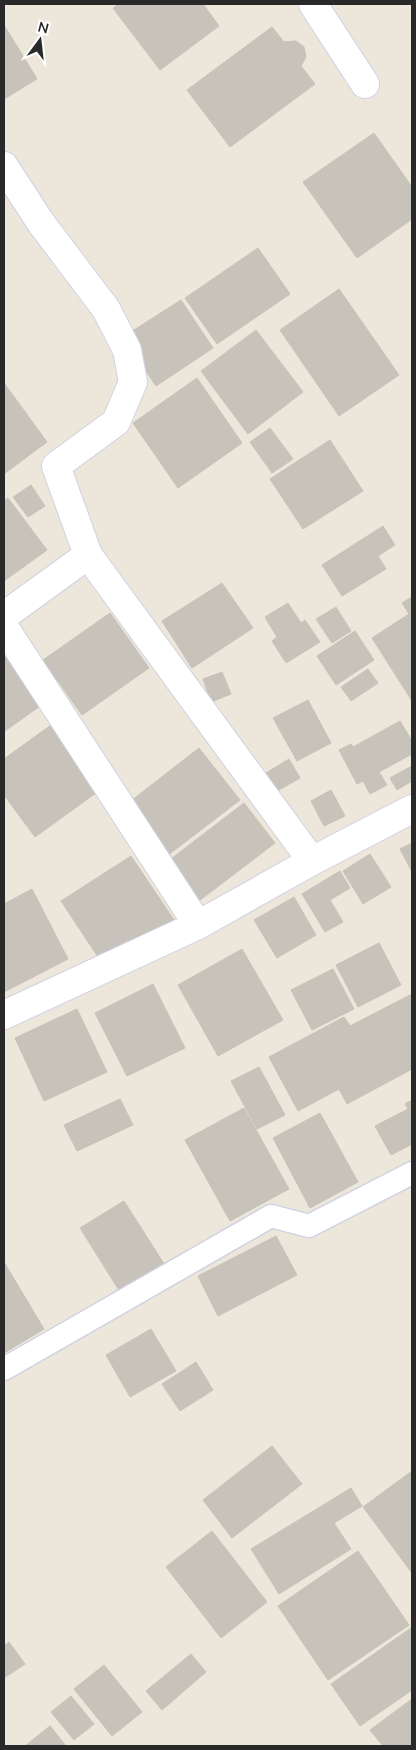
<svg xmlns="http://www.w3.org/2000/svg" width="416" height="1750" viewBox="0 0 416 1750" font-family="Mulish,sans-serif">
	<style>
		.building { fill: #c7c3bb; stroke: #c7c2b5 }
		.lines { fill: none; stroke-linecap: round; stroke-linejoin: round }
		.lane-casing { stroke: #d0d2e2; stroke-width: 25 }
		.street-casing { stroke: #d0d2e2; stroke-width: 30 }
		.lane { stroke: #fff; stroke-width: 22 }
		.street { stroke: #fff; stroke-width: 28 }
	</style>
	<rect width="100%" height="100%" fill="#ece6db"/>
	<path class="building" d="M119,4H203L219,26L160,70L113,8Z
		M4,25L37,79L4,99Z
		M272,27L284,42L296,41L304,47L306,57L301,66L315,84L230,147L187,90Z
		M374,133L412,187V219L357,258L303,182Z
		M258,248L290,294L217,344L185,298Z
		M339,289L399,375L339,416L280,330Z
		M181,300L213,348L156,386L123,337Z
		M256,330L303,392L248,434L201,371Z
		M197,378L242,443L178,488L133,423Z
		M4,383L47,442L4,474Z
		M270,428L293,459L272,473L250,442Z
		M330,440L363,491L303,529L270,479Z
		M31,485L45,506L28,517L13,497Z
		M8,498L47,550L4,581V501Z
		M383,526L395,545L378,556L386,569L342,596L322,565Z
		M222,583L253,628L192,668L162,621Z
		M412,597V701L372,638L409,614L402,603Z
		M288,603L301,623L305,620L320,642L286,663L272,641L277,637L265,617Z
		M336,607L351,631L332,643L316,619Z
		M110,613L149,668L82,715L43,660Z
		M355,631L374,660L336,685L317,656Z
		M4,640L47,701L5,731L4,730Z
		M368,669L378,683L351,701L341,687Z
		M222,672L231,694L211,702L203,679Z
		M308,700L331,743L297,761L273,718Z
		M400,721L412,741V754L379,772L387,785L370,794L363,781L357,784L339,750L351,744L353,747Z
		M51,725L100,790L35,837L4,795V759Z
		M199,748L240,800L167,856L127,804Z
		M289,759L300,778L272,794L261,776Z
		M412,766V781L397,790L390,778Z
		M331,790L345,816L324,826L311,801Z
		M244,803L275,843L195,904L163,865Z
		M412,843V872L400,849Z
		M370,854L391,887L363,904L343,871Z
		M131,856L174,920L104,966L61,901Z
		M340,871L350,888L330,900L343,922L325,932L302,894Z
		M32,889L68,959L4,992V904Z
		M294,897L316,935L277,958L254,920Z
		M379,943L401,985L358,1007L336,965Z
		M242,949L283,1020L218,1056L178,985Z
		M333,969L354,1009L312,1030L291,990Z
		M153,984L185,1048L127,1076L95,1013Z
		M412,994V1069L347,1104L339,1089L298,1111L269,1057L344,1017L350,1026Z
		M77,1009L107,1072L44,1101L15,1038Z
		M259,1067L285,1115L257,1129L231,1081Z
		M120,1099L133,1125L77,1151L64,1125Z
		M412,1100V1144L391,1155L375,1126L408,1109L405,1104Z
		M244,1108L289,1189L230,1221L185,1140Z
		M320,1113L358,1182L310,1208L273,1138Z
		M124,1201L166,1267L122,1295L80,1228Z
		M276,1236L297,1275L218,1316L198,1276Z
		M4,1262L44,1329L4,1353Z
		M151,1329L176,1371L130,1397L106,1355Z
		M196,1362L213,1390L180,1411L162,1384Z
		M272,1446L302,1484L232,1538L203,1500Z
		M412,1471V1573L363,1507Z
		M351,1488L362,1506L334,1523L351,1549L279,1594L251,1549Z
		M212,1531L267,1602L221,1638L166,1567Z
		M358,1551L409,1625L328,1680L278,1606Z
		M411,1628L412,1690L360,1726L331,1684Z
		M9,1642L25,1664L4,1678V1646Z
		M191,1654L206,1672L162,1710L146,1691Z
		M104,1665L142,1712L112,1736L74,1689Z
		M71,1696L94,1724L74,1740L51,1712Z
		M412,1699V1746H383L370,1730Z
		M50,1726L66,1746H25Z"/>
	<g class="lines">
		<defs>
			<path id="lane" d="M4,1369L271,1216L309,1226L412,1173"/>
			<path id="street" d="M313,4L365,84
				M4,166L41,223L106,309L127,350L133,382L116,422L56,466L88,555L4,616
				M88,555L312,861
				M4,627L198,925
				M4,1015L198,925L312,861L412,809"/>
		</defs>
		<use href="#lane" class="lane-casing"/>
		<use href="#street" class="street-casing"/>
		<use href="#lane" class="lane"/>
		<use href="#street" class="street"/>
	</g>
	<rect width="416" height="1750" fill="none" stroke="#292929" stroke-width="10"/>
	<g transform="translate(40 40) rotate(15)" stroke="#ffffff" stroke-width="4" paint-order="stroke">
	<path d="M0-4L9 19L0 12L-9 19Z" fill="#292929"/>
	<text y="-8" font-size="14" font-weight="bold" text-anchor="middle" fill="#292929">N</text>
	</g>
</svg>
